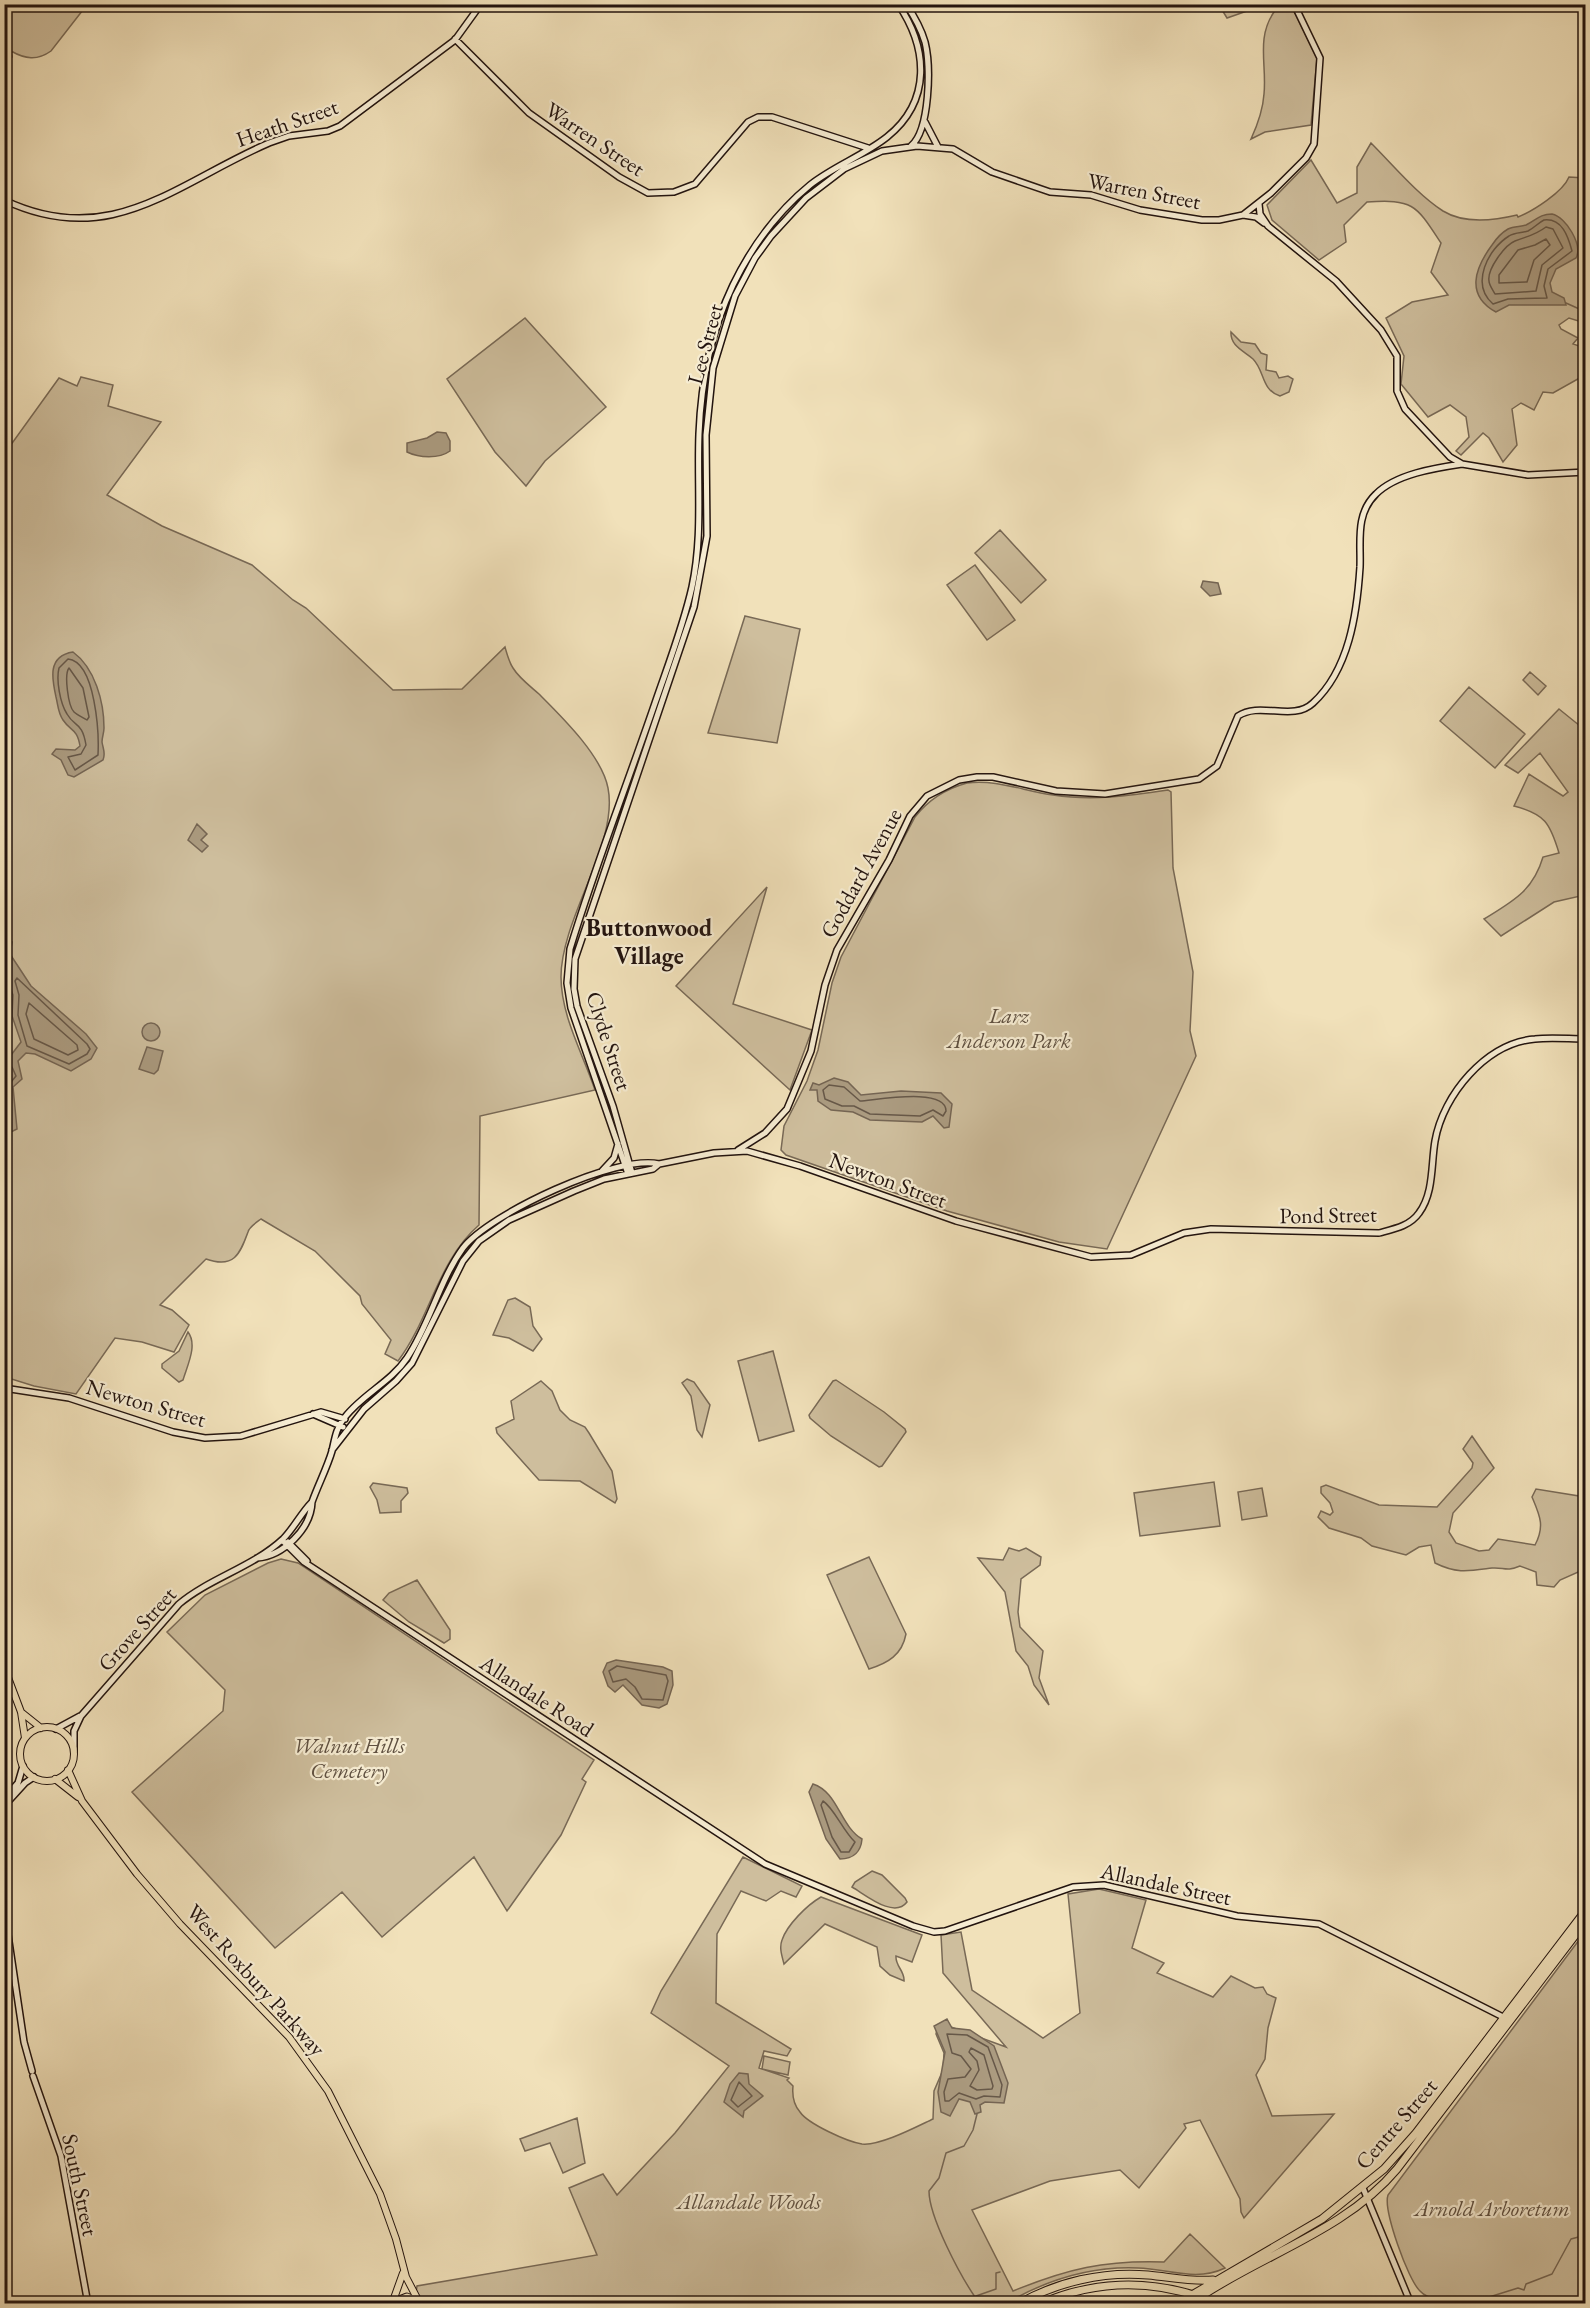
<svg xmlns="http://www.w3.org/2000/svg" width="1590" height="2308" viewBox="0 0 1590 2308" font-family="'EB Garamond',serif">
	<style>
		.green { fill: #cebe9d; stroke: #786956; stroke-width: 1.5 }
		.water { fill: #ab9b80; stroke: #756553; stroke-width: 1.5 }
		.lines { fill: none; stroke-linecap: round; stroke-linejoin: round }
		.shore { stroke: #675848; stroke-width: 1.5 }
		.stream { stroke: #756553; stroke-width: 1.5 }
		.secondary-casing { stroke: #23140f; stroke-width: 8 }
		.primary-casing { stroke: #23140f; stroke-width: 8 }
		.highway-casing { stroke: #23140f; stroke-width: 9 }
		.secondary { stroke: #f6ecd2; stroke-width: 5 }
		.primary { stroke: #f1e1ba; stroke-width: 6 }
		.highway { stroke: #f1e1ba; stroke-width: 7 }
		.labels { text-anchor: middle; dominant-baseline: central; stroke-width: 4.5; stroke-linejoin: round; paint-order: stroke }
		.street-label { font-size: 22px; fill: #23140f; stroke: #f6ecd2 }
		.park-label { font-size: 22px; font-style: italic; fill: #5f5041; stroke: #f6ecd2 }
		.neighbourhood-label { font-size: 24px; font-weight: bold; fill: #23140f; stroke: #f6ecd2 }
	</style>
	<rect width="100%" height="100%" fill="#f1e1ba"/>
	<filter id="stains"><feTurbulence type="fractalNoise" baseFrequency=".00333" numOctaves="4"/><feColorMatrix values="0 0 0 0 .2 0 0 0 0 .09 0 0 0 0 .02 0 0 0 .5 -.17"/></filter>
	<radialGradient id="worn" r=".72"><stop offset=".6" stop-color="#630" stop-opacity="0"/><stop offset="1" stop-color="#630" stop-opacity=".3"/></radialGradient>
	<path class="green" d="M84,4L86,6L51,51C37,61 25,59 11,51L12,57L5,59L6,5Z
		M1219,5H1291L1317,58L1311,125L1265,132L1251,139C1257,126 1263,109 1264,94C1267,65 1256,38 1274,12L1264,5L1227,18Z
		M1371,143C1394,166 1417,194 1443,211C1464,224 1496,220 1517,215L1518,217C1533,211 1563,192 1569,177L1585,178V323L1569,318L1559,325L1561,329L1578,338L1573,344L1585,348V375L1553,393L1543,392L1534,410L1521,403L1512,409L1517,445L1503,462L1489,438L1483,433L1461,455L1456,451L1469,437L1466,417L1450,405L1428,417L1401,384L1404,356L1386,318L1412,302L1448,295L1431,272L1441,243C1416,205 1414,199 1367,202L1344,225L1346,242L1319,260L1272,220L1267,205L1311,160L1337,203L1357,193V167Z
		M525,318L606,407L545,461L526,486L495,452L447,379Z
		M1231,332L1241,342L1255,344L1261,353L1267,355L1266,370L1276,372L1279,378L1288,376L1293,379L1289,392L1280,396C1261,390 1265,371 1253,359C1244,351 1230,346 1231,332Z
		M81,377L113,385L108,406L161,422L107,495L162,526L252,565L293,600L306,608L393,690L462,689L505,647C507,654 509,662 513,668C519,678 530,686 539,694C562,717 602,756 608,788C619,843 561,918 561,977C561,1016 583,1054 595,1090L480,1116L479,1225C438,1260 430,1319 398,1361L385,1354L391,1340L362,1304L360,1296L315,1251L261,1219C257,1222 249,1227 248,1232C240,1254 234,1269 206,1259L160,1305L172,1310L189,1325L174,1352L142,1342L115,1338L76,1394L34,1386L5,1377V453L59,378L77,386Z
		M1000,530L1046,580L1021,603L975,553Z
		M975,565L1015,620L987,640L947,585Z
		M745,616L800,629L777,743L708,733Z
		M1530,672L1546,686L1538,695L1523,680Z
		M1469,687L1525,734L1495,768L1440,721Z
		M1559,709L1585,730V895L1554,902L1501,936L1484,919C1513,901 1533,891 1543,857L1559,853C1550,823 1545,814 1514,806L1529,774L1563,796L1568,792L1540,753L1518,773L1505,765Z
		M967,783C996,779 1024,791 1053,795C1092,801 1129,796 1168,790L1171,792L1173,868L1193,972L1190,1031L1196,1056L1107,1249L1059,1242L947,1211L786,1155L781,1150L784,1126L807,1081L818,1050L832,983L841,957L915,817C929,799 945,789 967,783Z
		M767,887L733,1004L812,1030L790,1090L676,986Z
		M515,1298L530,1307L533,1326L542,1339L533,1351L509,1338L493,1335L508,1300Z
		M188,1332C198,1345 187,1366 183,1380L179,1382L162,1368V1364L179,1351Z
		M773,1351L794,1431L759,1441L738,1361Z
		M687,1379L694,1382L710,1405L702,1437L697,1430L691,1396L682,1383Z
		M836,1380L884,1412L905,1429L906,1432L882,1466L879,1467L831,1436L810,1418L809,1415L833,1381Z
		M541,1381L552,1391L560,1410L570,1420L585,1427L589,1433L612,1471L617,1499L615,1503L580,1481L539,1480L497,1433L496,1428L514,1419L511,1401Z
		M1472,1436L1494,1468L1453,1513L1449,1532L1456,1543L1479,1551L1489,1550L1498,1539L1535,1545C1545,1526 1540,1516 1532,1497L1536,1489L1585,1497V1569L1560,1580L1554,1587L1537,1585L1536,1572L1520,1566C1506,1572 1504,1567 1492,1568C1469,1571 1457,1574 1435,1563L1431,1545L1419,1547L1406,1555L1372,1546L1361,1538L1329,1528L1318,1517L1321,1511L1330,1515L1333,1512L1330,1503L1321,1493V1487L1326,1485L1379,1505L1437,1507L1472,1468L1473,1463L1463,1449Z
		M1214,1482L1220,1526L1140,1536L1134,1493Z
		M373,1483L407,1488L408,1493L401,1501V1512L380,1513L377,1500L370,1487Z
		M1262,1488L1267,1516L1242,1520L1238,1492Z
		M1009,1548L1019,1551L1026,1548L1041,1557L1040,1565L1021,1579L1018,1612L1020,1627L1043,1651L1039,1678L1049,1705L1034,1685L1028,1666L1016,1651L1005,1592L978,1558L1003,1560Z
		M869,1557L906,1634C902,1655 888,1663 869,1669L827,1575Z
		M281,1559L298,1563L594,1760L582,1779L586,1782L561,1835L507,1911L474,1857L382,1937L342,1892L275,1948L132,1792L223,1711L225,1690L167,1632L205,1595L268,1563Z
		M417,1580L450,1630V1639L444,1643L409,1622L383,1600L389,1593Z
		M743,1857L802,1886L796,1897L781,1891L766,1901L741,1891L717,1934L716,2003L791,2049L787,2056L764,2051L759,2068L789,2078L787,2080L793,2086C792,2096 793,2104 800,2112C808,2124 848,2142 862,2144C880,2146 916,2127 933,2119L934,2091L943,2070L944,2053L936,2034L938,2026L943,2024L1006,2047L943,1973L941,1935L961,1932L972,1990L1043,2038L1080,2013L1068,1894L1099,1889L1146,1900L1132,1948L1164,1963L1157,1973L1213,1997L1231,1976L1255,1988L1263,1987L1267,1994L1276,1998L1268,2028L1265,2059L1256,2075L1272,2116L1334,2114L1244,2218L1241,2212L1240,2199L1200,2120L1184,2124L1186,2128L1139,2188L1120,2170L1050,2181L972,2210L1013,2291C1067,2269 1104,2260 1164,2262L1190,2234L1225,2268C1196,2282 1169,2269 1138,2268C1091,2266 1046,2280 1005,2304H429L416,2293L417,2286L597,2255L569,2188L603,2174L617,2195L675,2133L729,2066L651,2013L661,1991Z
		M872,1871L882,1875L905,1898L907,1902C894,1919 866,1895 852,1887L855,1882Z
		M821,1897L922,1935L912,1962L896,1956C895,1966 905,1971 904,1981L890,1975L880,1966L877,1947L825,1924L784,1964C782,1956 779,1948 782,1940C787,1925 807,1905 821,1897Z
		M1585,1932V2303H1441V2300C1433,2298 1425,2297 1420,2291C1408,2280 1383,2210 1388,2195Z
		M764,2056L790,2062L788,2075L762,2069Z
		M577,2118L585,2163L563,2173L550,2143L525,2151L520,2139Z"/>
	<path class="water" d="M1552,214C1566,217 1583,245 1576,258L1556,269L1550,283L1552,292L1564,298L1566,305H1509L1496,312C1465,295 1475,268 1492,245C1496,239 1501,233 1508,229C1514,226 1521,227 1526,225C1536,220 1540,214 1552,214Z
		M437,432L446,433L450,441V451C439,459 419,458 407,452V443L427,438Z
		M1203,581L1218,583L1221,594L1210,596L1201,587Z
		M73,652C95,668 104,702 104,728C104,733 102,737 102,742C103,749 106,753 103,760L74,777L68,775L61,760L52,754L56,749L75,750L80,746C77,728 71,732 63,720C58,713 58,705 56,697C52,679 47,656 73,652Z
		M197,824L207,834L201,840L208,846L202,852L188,840Z
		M5,934L12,942L10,954L31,986L86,1034L97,1048L91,1059L71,1071L35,1054L26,1053L18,1061L22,1079L13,1087L17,1129L7,1134L4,1132L5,1063L21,1042L12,1016L13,995L5,976Z
		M142 1032a9 9 0 1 1 18 0a9 9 0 1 1-18 0Z
		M147,1047L163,1051L158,1070L154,1074L139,1069Z
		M834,1078L848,1082L861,1095L901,1091L941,1093L952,1104L949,1127L944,1128L933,1116L922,1122L870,1120L853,1112L831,1110L818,1101L817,1090H810L813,1083L819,1085Z
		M616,1660L663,1667L672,1671L673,1685L667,1704L659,1708L642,1705L623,1685L615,1692L608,1686L603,1672L607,1663Z
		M813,1784C838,1792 840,1826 862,1839C861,1851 854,1859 840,1859L826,1839L809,1792Z
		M947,2019L952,2028L970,2030L994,2046L1008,2083L1004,2103L985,2102L980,2105L981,2112L975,2114L970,2102L959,2099L950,2116L941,2112L938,2092L945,2052L934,2026Z
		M739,2073L748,2074L749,2084L763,2096L744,2111L743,2117L724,2102L730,2084Z"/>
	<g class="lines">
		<path class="shore" d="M1544,220C1562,218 1568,236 1572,251L1548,269L1544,286L1547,298L1508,299L1493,304C1470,284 1488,249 1509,236C1515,232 1522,233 1528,231C1534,228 1538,223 1544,220Z
			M1546,227L1553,229L1563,248L1542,265L1536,291L1495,294C1493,290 1489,285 1489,281C1487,269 1505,245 1515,241C1527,236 1534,236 1546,227Z
			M1546,239L1550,245L1534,260L1527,282L1499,283V275L1518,250L1535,245Z
			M68,659C96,662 99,735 98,755L75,770L68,757L81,754L86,745C82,721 75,728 67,714C60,703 56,680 59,668Z
			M69,668L83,688L89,717L87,720C84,718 77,715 74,712C68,706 64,674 69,668Z
			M17,978L87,1044L90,1049L87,1054L69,1064L27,1046L18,1015L19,995L15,981Z
			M29,1003L77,1045L78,1050L68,1055L34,1039L26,1014Z
			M4,1067H12L16,1076L7,1087L10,1125L4,1128
			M829,1085L844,1087L860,1101C877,1100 946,1087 946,1111L943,1116L933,1110L920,1116L870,1114L854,1106H842L825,1099L823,1090Z
			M617,1666L666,1675L668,1681L663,1700L642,1699L635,1687L626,1679L613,1682L609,1671Z
			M823,1801C834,1808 843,1831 855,1842L849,1852H841L832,1837L821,1805Z
			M947,2034L967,2035L988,2047L1002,2085L1000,2097L984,2096L976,2099L959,2093L949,2101H945L944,2092L948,2079L965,2077L971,2069L961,2056L952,2053Z
			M971,2048L984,2055L993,2086L992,2089L977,2090L970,2086L979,2070L977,2061L969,2052Z
			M739,2082L752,2096L738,2107L731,2100Z"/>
		<path class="stream" d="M1566,303L1586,312
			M976,2296L996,2289V2273L1000,2272
			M975,2297C960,2275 929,2217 929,2191L939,2178L946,2153L964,2146L973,2130L977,2114
			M1441,2297L1486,2298L1518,2288L1524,2290L1526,2284L1552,2274L1571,2239L1586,2235
			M973,2304L975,2297"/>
		<defs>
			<path id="secondary" d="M906,4C914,16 921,28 925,42C931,66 930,130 911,146
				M455,39L529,113L619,177L648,193L674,192L695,184L748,122L758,117H772L868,148
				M925,122L938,147
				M4,200C111,251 176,183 269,143L289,136L328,131L340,126L455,40L481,4
				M1259,204L1260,214L1268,226L1336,281L1381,330L1397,356V391L1405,409L1450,457L1462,464L1528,475L1586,472
				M1243,215L1256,217L1264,223
				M738,1150L765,1133L787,1109L811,1051L825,985L837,950L889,860L910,816L927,796L959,780L977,777H993L1056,791L1105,794L1199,779L1217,766L1238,716C1260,701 1293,722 1313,703C1349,670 1357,614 1360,567C1361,542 1355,514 1376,494C1396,474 1435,468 1462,464
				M602,1171L614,1158L618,1144
				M632,1173L613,1106L577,1006L574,989L575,959L694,607L707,536L706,435L713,368L735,296L755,258L771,236L806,198L844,169L882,151L917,146L953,149L992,172L1050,192L1091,195L1140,210L1202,220H1219L1243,215L1271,193L1306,158L1314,144L1320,58L1294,4
				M628,1174L571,1008L567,983L570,949C595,866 627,785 655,703C668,665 683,627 692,587C703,535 697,486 699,434C701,383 711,331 733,285C752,246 777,212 810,185C834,166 863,156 887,137C932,101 928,48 898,4
				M4,1388L69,1398L173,1432L205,1438L241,1436L321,1412L345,1419
				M313,1414L343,1427
				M332,1450L364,1409L396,1381L412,1363L463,1261L479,1241L509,1220L574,1191L604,1179L653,1169L659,1164L714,1153L747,1151L800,1166L956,1221L1091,1257L1131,1255L1184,1233L1211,1229L1379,1233C1394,1229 1410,1226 1419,1213C1434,1193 1431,1164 1435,1141C1443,1095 1486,1043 1535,1039C1551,1037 1569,1039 1586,1039
				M282,1540L304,1562L765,1864L913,1926L934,1932L945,1931L1073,1887L1104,1885L1237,1916L1319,1924L1507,2019
				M288,1542L307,1561
				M257,1558C283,1556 311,1529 312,1502C318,1485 327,1468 332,1451C335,1438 336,1428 345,1417C363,1394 391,1382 407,1358C430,1324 439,1281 463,1248C489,1214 617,1154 659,1164
				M56,1729L80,1716
				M74,1751V1731L81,1716L179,1604C210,1578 253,1567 283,1539C294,1528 301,1513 312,1502
				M4,1799L18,1783L23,1766
				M4,1806L25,1783L34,1777
				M4,1908L24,2042L32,2071
				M33,2076L61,2156L88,2304
				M1363,2188L1411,2304
				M1181,2304L1192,2295
				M1192,2304L1200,2297"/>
			<path id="primary" d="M4,1667L21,1712L25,1738
				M21,1712L41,1728
				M20 1754a27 27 0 1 1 54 0a27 27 0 1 1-54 0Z
				M68,1770L82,1801L137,1874L180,1924L289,2037L328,2091L380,2194L396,2239L406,2277L418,2300
				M55,1779L78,1797
				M393,2301L403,2273"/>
			<path id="highway" d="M1192,2295L1322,2219L1384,2169L1416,2133L1586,1910
				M389,2304L407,2297L423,2304
				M1018,2304C1057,2282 1103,2271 1148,2275C1170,2277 1191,2282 1213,2280
				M1040,2304C1092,2281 1147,2279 1200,2297C1264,2254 1346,2230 1397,2169L1586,1921"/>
		</defs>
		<use href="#secondary" class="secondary-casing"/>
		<use href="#primary" class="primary-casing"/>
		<use href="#highway" class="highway-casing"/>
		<use href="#secondary" class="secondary"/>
		<use href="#primary" class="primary"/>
		<use href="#highway" class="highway"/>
	</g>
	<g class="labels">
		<g class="street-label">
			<text transform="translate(287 123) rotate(-19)">Heath Street</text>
			<text transform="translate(595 139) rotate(34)">Warren Street</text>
			<text transform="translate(1144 191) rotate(11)">Warren Street</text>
			<text transform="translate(705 344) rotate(-75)">Lee Street</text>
			<text transform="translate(861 873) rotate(-61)">Goddard Avenue</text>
			<text transform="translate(609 1041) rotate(72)">Clyde Street</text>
			<text transform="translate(888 1180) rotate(20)">Newton Street</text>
			<text transform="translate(1328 1215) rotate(-1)">Pond Street</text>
			<text transform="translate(146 1403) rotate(16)">Newton Street</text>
			<text transform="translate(137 1629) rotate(-48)">Grove Street</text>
			<text transform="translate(537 1696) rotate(33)">Allandale Road</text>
			<text transform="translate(1166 1884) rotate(12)">Allandale Street</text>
			<text transform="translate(256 1980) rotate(48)">West Roxbury Parkway</text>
			<text transform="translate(1396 2124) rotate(-49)">Centre Street</text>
			<text transform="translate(80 2185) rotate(78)">South Street</text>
		</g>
		<g class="park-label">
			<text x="1009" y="1015">Larz<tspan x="1009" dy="25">Anderson Park</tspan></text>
			<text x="349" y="1745">Walnut Hills<tspan x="349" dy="25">Cemetery</tspan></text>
			<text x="749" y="2201">Allandale Woods</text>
			<text x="1492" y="2208">Arnold Arboretum</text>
		</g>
		<g class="neighbourhood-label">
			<text x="649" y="927">Buttonwood<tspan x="649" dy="28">Village</tspan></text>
		</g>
	</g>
	<rect width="1590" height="2308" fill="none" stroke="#f1e1ba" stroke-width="24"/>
	<rect x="6" y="6" width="1578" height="2296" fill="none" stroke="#23140f" stroke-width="3"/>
	<rect x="12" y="12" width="1566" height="2284" fill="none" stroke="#23140f" stroke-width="1.5"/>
	<rect width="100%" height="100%" filter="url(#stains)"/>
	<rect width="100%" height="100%" fill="url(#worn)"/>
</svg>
